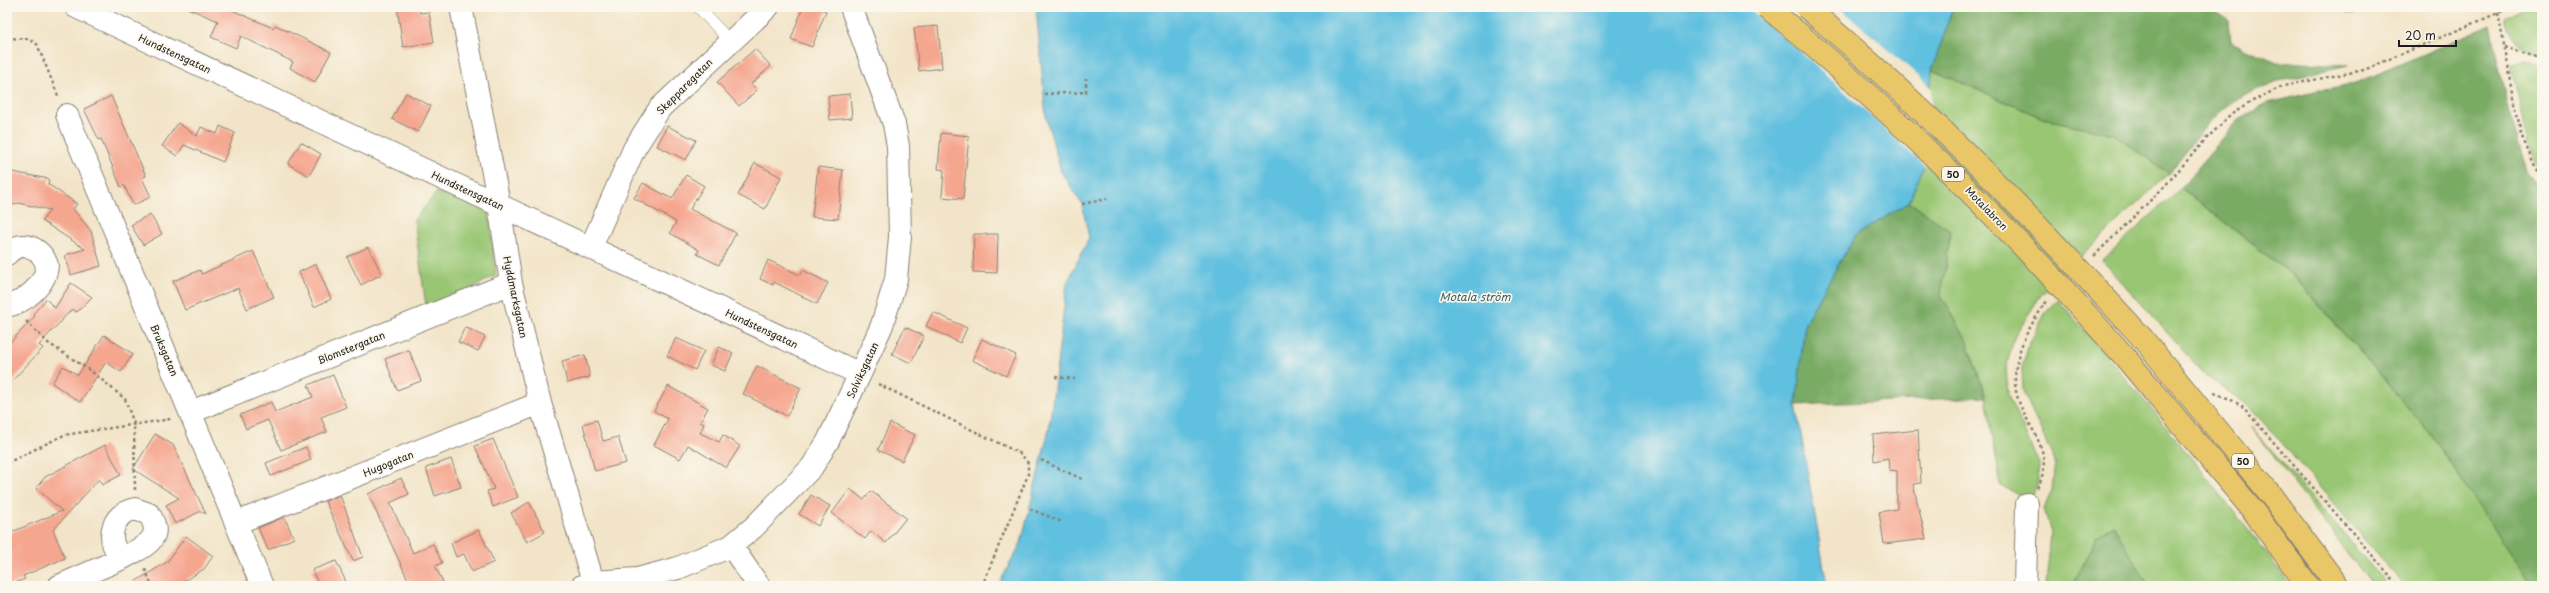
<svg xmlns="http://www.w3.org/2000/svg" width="2549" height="593" viewBox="0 0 2549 593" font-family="'Playpen Sans',sans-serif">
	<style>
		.green { fill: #99c673; stroke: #5a7148 }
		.forest { fill: #7aab65; stroke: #4b6440 }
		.water { fill: #61c0df; stroke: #3e6e7e }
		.pier { fill: #f2e4c8 }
		.building { fill: #f5a68f }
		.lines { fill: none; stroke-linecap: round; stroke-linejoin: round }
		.service-casing { stroke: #878072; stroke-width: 12 }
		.minor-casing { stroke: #878072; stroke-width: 24 }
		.trunk-casing { stroke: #878072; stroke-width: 24 }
		.path { stroke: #878072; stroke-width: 2.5; stroke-dasharray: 3 3; stroke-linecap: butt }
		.service { stroke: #fff; stroke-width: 11 }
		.minor { stroke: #fff; stroke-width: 22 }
		.trunk { stroke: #e9c769; stroke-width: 22 }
		.trunk-bridge-casing { stroke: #878072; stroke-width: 24; stroke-linecap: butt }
		.trunk-bridge { stroke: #e9c769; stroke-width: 22 }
		.labels { text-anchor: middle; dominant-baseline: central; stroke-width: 3.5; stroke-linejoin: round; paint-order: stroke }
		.shield { fill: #fbf7ec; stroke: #5f5e5a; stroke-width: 1 }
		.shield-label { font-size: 9px; font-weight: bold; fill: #1c1c1c }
		.street-label { font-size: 10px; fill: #1c1c1c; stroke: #fbf7ec }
		.water-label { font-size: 11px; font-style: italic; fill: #385e6a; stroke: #fbf7ec }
	</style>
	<rect width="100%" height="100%" fill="#fbf7ec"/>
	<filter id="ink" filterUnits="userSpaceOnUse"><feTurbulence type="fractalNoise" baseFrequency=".025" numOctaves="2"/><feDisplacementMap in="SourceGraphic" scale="8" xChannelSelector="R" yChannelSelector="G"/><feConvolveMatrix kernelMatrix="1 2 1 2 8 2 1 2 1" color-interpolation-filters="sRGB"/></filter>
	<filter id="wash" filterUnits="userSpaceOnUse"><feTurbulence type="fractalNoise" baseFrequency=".012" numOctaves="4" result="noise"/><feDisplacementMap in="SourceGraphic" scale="16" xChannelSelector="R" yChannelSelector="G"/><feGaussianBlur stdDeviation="0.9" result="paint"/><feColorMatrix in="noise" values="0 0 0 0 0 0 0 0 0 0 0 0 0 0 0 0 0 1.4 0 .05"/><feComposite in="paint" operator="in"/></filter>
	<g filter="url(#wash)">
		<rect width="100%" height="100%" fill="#f2e4c8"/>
		<path class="green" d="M2524,7H2542V55C2518,47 2510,42 2504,17Z
			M2526,60L2542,65V175L2528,140L2511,65Z
			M1932,70L2045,119L2114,134L2169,173L2041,295L2015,335L2006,367L2008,395L2040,466L2037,486L2031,500L2001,486L1986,397L1965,337L1941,295L1951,231L1909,202L1925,164Z
			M446,181L488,202L496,275L427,313L414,220Z
			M2181,188L2294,277L2429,432L2533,586H2404L2275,435L2246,404L2206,376L2102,260Z
			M2058,300C2140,392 2217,488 2291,586H2149L2113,525L2096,537L2073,586H2046L2051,532L2044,509L2052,490L2055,462L2023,391L2022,367L2029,344L2046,312Z
			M2251,426L2388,586H2373Z"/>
		<path class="forest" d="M1953,7H2208L2229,21L2231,42L2277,62L2348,65C2301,76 2248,83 2213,119C2197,135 2183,155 2169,173L2114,134L2045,119L1932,70Z
			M2490,25L2508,109L2528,174L2542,195V586H2533L2429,432L2295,277L2181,188L2239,119L2268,103L2359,82Z
			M1909,202L1951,231L1941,295L1965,337L1986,397L1796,405L1805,322L1855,236Z
			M2113,525L2149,586H2073L2096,537Z"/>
		<path class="water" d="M1036,7H1953L1932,70L1925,164L1909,202L1855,236L1805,322L1796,405L1827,586H998L1021,543L1049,429L1067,283L1089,238L1082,204L1061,172L1046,117Z"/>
		<path class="pier" d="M1747,7H1839L1915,73L1932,89L1926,167L1797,48Z"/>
		<g id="blocks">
			<path class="building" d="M185,7H225L273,28L275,25L331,52L315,82L290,68L293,62L241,36L236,48L211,37L218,21Z
				M397,7H420V13L429,12L434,42L403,47Z
				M803,7H816L826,11L812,47L791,39Z
				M938,26L942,68L919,71L914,28Z
				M755,49L771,66L751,84L757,90L739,106L717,82Z
				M406,93L431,106L418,132L392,119Z
				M850,94L852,118L830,120L828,96Z
				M111,96L146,176L142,178L151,197L133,205L124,185L121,187L101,139L99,140L84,109Z
				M178,123L197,136L201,127L217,134L220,126L235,133L223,162L184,145L177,156L162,146Z
				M667,126L696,140L686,160L657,146Z
				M941,133L969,136L963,199L942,197L944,170L938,169Z
				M301,142L321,154L309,176L288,164Z
				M755,163L781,177L765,209L738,195Z
				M818,167L843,170L838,219L812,217Z
				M7,171L49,179L48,184L77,204L73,209L91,231L101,266L71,275L65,255L85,249L42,221L50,210L18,203L7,207Z
				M686,175L704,186L690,209L736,233L719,265L697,254L699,250L670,233L676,222L634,198L643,183L672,199Z
				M150,214L162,234L143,245L131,225Z
				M974,234H998L997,273L973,272Z
				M368,247L382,274L361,285L347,257Z
				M253,251L274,297L247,309L238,288L185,310L173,281L200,270L202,274Z
				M768,260L800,275L803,270L828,283L817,304L774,282L773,285L760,279Z
				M316,264L331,299L314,307L299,272Z
				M71,283L92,297L77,312L72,309L39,345L43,348L7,386V346L35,316L33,314L46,299L55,308Z
				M933,312L967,328L960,343L926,326Z
				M465,327L485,337L478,351L458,342Z
				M905,327L924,336L911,363L892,354Z
				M104,335L133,354L121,372L106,362L80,402L52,383L63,366L78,375Z
				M676,338L704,351L695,370L667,356Z
				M982,339L1016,355L1006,376L972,360Z
				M719,347L733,353L725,371L711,365Z
				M409,350L421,381L397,390L385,359Z
				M585,355L590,377L567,383L562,361Z
				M757,366L801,388L787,416L743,394Z
				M333,375L346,407L321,417L327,432L281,450L268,420L246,429L240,415L271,402L275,412L313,397L308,385Z
				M668,386L708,408L700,422L704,424L700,433L719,442L723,435L740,446L726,468L688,445L680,459L654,445L668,419L654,411Z
				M597,420L603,441L618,437L626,463L595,471L583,424Z
				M890,423L915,435L902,461L878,450Z
				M1918,430L1921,483L1913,484L1926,539L1884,544L1879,512L1897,509V471L1889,470L1888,458L1874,461L1873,435Z
				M155,434L173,445L206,514L201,511L175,524L166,505L179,498L133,469Z
				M493,439L518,497L493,507L487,491L494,489L475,446Z
				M105,445L121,475L102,485L99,479L53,530L65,558L23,576L25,579L7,586V534L62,511L36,488L45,477Z
				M306,447L311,460L271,476L266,463Z
				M451,459L461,487L435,496L426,468Z
				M401,478L409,494L390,503L413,553L433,544L442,563L435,566L443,582L435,586H411L368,494Z
				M850,489L864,500L871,491L906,518L886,543L871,531L865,539L832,513Z
				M340,495L363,557L353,561L325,501Z
				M811,495L830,506L818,526L799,514Z
				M529,502L545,532L527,542L511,513Z
				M284,517L294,538L268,550L258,528Z
				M479,530L494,562L472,572L464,554L456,557L451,543Z
				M186,536L213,556L204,569L176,586H128L167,562Z
				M336,561L348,586H319L312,570Z"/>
		</g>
	</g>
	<g filter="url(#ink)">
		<use href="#blocks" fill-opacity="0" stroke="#878072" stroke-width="1"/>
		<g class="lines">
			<defs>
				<path id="service" d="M698,7L730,41
					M2347,7H2351"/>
				<path id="minor" d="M76,7L860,374
					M461,7L499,204L511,283L540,403L593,582
					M67,115L262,586
					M591,247L634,149L660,108L768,7
					M7,254C21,239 41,247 47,265C46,285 25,302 7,306
					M191,412L511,283
					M135,509L149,514C166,540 142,547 123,558C104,543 111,513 135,509Z
					M236,523L540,403
					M731,546L759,586
					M59,586L123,558
					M582,586L593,582L637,579L678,568L731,546L754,527L812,467L828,441L860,374L882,325L896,279L900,237L898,146L894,124L851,7
					M2025,586L2027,504"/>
				<path id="trunk" d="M2143,339L2267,490L2338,586
					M2124,356L2251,508L2308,586"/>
			</defs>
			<use href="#service" class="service-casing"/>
			<use href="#minor" class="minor-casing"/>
			<use href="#trunk" class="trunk-casing"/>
			<path class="path" d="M7,10V7
				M2498,13L2521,134L2542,184
				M7,38L28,39L37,44L59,98
				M2505,47L2542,59
				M1044,94L1086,92V78
				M1082,204L1107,199
				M2094,256L2163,188L2206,139L2232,114L2256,99L2283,86L2364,70L2512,7
				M26,321L48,343L91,371L125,399L134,424L135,490
				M1055,377L1075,379
				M878,384L1021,454L1028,463V475L982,586
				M2214,393L2230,399L2242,406L2399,586
				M1041,460L1084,480
				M7,463L64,435L171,419
				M2037,488C2061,445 2014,421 2015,379C2016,348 2030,325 2047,301
				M1030,509L1062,522
				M145,569L152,586
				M1001,580L1011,586
				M1046,586L1048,585"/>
			<use href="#service" class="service"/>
			<use href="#minor" class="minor"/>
			<use href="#trunk" class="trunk"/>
			<defs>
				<path id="trunk-bridge" d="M1767,7C1896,113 2013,231 2124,356
					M1806,7C1927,109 2037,222 2143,339"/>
			</defs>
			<use href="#trunk-bridge" class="trunk-bridge-casing"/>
			<use href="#trunk-bridge" class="trunk-bridge"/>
		</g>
	</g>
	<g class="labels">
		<g class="shield">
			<rect x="1942" y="167" width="22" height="14" rx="3"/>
			<rect x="2232" y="454" width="22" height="14" rx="3"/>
		</g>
		<g class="shield-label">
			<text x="1953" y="174">50</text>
			<text x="2243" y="461">50</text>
		</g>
		<g class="street-label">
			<text transform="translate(175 53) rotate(25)">Hundstensgatan</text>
			<text transform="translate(684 86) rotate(-45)">Skepparegatan</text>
			<text transform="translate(468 190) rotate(25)">Hundstensgatan</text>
			<text transform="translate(1987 208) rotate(46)">Motalabron</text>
			<text transform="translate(516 297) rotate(78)">Hyddmarksgatan</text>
			<text transform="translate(762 328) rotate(25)">Hundstensgatan</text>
			<text transform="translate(351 347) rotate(-22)">Blomstergatan</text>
			<text transform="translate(165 350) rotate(67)">Bruksgatan</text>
			<text transform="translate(862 370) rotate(-65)">Solviksgatan</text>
			<text transform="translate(388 463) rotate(-22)">Hugogatan</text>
		</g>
		<g class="water-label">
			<text x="1475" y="296">Motala ström</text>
		</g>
	</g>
	<rect width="2549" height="593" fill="none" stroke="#fbf7ec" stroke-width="24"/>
	<path d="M2399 40v6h57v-6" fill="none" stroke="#1c1c1c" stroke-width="2"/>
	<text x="2405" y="40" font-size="12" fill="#1c1c1c" stroke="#fbf7ec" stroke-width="3" paint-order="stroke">20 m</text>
</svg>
